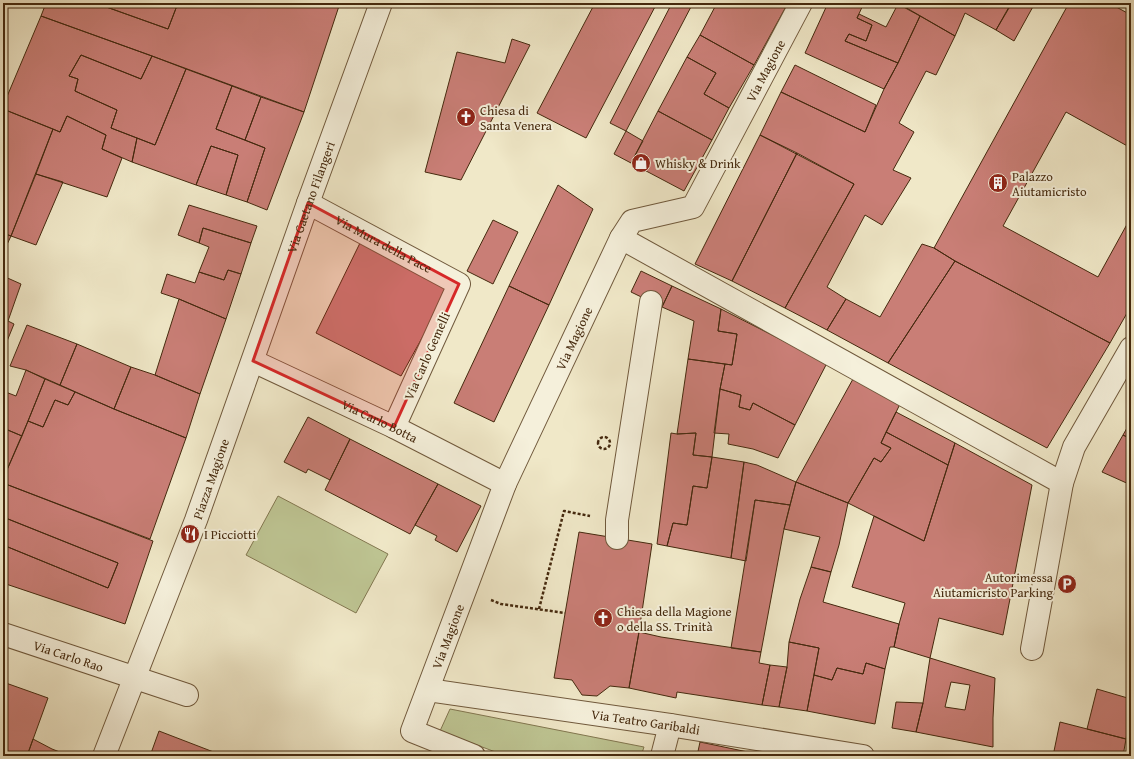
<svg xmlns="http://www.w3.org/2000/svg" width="1134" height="759" viewBox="0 0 1134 759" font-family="'Gentium Book Plus',serif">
<rect width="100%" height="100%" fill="#f0e8c8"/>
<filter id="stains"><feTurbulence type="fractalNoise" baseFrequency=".005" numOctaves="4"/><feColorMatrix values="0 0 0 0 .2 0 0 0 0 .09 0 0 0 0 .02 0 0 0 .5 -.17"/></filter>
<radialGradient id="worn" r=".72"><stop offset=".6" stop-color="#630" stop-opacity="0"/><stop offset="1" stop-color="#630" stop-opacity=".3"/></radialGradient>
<path fill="#bec593" stroke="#827750" d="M278,496l110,58 -32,59 -110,-58z
M450,709l194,38 -3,9h-135l-66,-25z"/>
<path fill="#c97e76" stroke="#45290e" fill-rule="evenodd" d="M46,3h53l-1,1 70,25 10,-26h162l-36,109 -152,-56 -111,-40z
M99,3h79l-10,26 -70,-25z
M595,3h62l-71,135 -49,-25z
M672,3h21l-67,128 -16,-8z
M717,3h71l-34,62 -54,-30z
M828,3h36l-7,15 15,7 -6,16 -17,-7 -4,7 53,22 -14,26 -79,-36z
M898,3h108l4,2 -14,25 -31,-17 -10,23z
M1012,3h23l-21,38 -18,-11z
M1069,3h40l22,12v133l-65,-36 -63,114 95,51 33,-60v89l-21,37 -155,-82 -21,-13z
M898,4l22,12 -22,47 -53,-22 4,-7 17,7 6,-16 -15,-7 2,-4 27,13z
M41,16l111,40 -11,23 -60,-24 -12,21 9,3 -3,12 42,19 -6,18 26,10 -5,24 -30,-13 4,-14 -39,-19 -7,16 -57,-23v-3z
M920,16l35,20 -19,39 -10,-4 -27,52 15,9 -21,38 18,8 -29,47 -17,-10 -38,72 19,12 -19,31 -42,-22 69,-124 -94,-49 21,-43 84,40 19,-43 14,-26z
M700,35l54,30 -25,43 -25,-14 12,-21 -29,-16z
M512,39l18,6 -69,135 -36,-8 32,-120 48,11z
M81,55l60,24 11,-23 34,13 -31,76 -44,-17 6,-18 -42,-19 3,-12 -9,-3z
M687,57l29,16 -12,21 25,14 -17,32 -54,-29z
M795,65l81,40 -11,27 -84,-40z
M186,69l46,17 -16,43 49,19 -18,54 -21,-7 12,-40 -27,-9 -15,39 -64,-23 5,-24 18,7z
M232,86l29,11 -16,43 -29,-11z
M261,97l43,15 -37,98 -20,-8 18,-54 -20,-8z
M3,109l50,20 -42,107 -8,-3z
M658,111l54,29 -28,51 -53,-28z
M67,116l39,19 -4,14 20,9 -15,39 -71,-23 17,-45 7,3z
M626,131l17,10 -12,22 -17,-9z
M760,135l37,18 -65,128 -37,-17z
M211,146l27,9 -12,40 -30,-10z
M797,153l57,31 -69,124 -53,-27z
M36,174l27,8 -27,63 -25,-9z
M558,185l35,24 -44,96 -40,-19z
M189,205l68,21 -6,17 -48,-15 -4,15 -21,-8z
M493,220l25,12 -25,52 -26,-13z
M203,228l48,15 -10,31 -13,-4 -4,10 -25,-8 10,-25 -10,-4z
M3,233l8,3 -8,17z
M360,243l89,46 -48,87 -85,-43z
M922,244l12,4 21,13 -67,102 -61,-33 19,-31 34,18z
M955,261l155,82 -63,105 -159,-85z
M228,270l13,4 -15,45 -47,-20 -18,-6 6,-19 28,9 4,-11 25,8z
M641,271l31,15 -10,21 -31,-15z
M3,276l18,8 -13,37 6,3 -11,27z
M509,286l40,19 -55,117 -40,-19z
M672,286l49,23 -3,22 19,3 -5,31 -44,-6 6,-38 -32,-14z
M179,299l47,20 -26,75 -45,-19z
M721,309l106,54 -32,62 -42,-22 -3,7 -11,-3 2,-12 -21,-6 5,-25 7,1 5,-31 -19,-3z
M27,325l50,19 -17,41 -34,-15 -16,-4z
M77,344l54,23 -17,42 -54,-24z
M688,359l37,5 -5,25 -8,68 -19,-2 3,-22 -19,1z
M131,367l24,8 45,19 -14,44 -72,-29z
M26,370l19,9 -23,57 -19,-8v-37l13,5z
M45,379l30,13 -7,13 -13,-5 -12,27 -15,-6z
M853,379l48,23 -20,41 10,5 -10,14 -7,-4 -26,45 -52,-21z
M720,389l21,6 -2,12 11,3 3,-7 42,22 -17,33 -25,-9 -25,-5 1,-10 -15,-1z
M75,392l39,17 72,29 -36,101 -147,-56v-4l25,-58 15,6 12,-27 13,5z
M896,412l59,31 -7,22 -62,-33z
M308,417l42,22 -20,41 -22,-11 -2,4 -22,-11z
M1131,421v18l-8,-4z
M3,428l19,8 -19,43z
M886,432l62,33 -24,76 -76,-38 26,-45 7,4 10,-14 -10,-5z
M671,433l6,1 19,-1 -3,22 19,2 -5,31 -14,-2 -6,39 -14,-2 -6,23 -10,-2z
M1123,435l8,4v46l-29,-13z
M350,439l88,45 -28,50 -85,-44z
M955,443l77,42 -29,150 -64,-17 -9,40 -36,-11 5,-23 6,-21 -53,-16 22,-71 50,25z
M712,457l32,5 -13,96 -64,-12 6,-23 14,2 6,-39 14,2z
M744,462l13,3 39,17 -6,23 -35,-5 -9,61 -15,-3z
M796,482l52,21 -9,42 -8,27 -20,-5 9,-30 -36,-8z
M3,483l150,58 -28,83 -122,-41v-38l105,43 10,-25 -115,-46z
M438,484l43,22 -24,46 -22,-12 2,-4 -22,-11z
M755,500l35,5 -6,24 -23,123 -30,-4z
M3,517l115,46 -10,25 -105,-43z
M579,532l73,12 -13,88 -10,56 -19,-2 -13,10 -15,-1 -10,-15 -18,-2z
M811,567l20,5 -8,30 76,22 -5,23h-4l-5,22 -19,-6 -3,11 -26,-6 -5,12 -18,-5 5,-27 -30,-6 11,-43z
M639,632l22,5 100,15 -2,11 11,2 -8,40 -85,-13 -1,6 -47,-10z
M789,642l30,6 -12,63 -28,-4 8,-40z
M930,658l65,20 -2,40v29l-77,-15 7,-29zM951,682l19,3 -5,25 -20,-3z
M866,663l19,6 -10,55 -68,-13 7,-36 18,5 5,-12 26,6z
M770,665l17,2 -8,40 -17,-2z
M3,682l45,16 -21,58h-9l-15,-5z
M1097,689l34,10v7l-5,33 -39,-10z
M896,702l27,1 -7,29 -24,-4z
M1131,706v29h-4z
M1060,722l66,17 -3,17h-70z
M159,731l65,25h-74z
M33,739l19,10 18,7h-43z
M700,742l67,14h-70z"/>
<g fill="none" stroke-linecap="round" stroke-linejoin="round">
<g stroke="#70593c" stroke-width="24">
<g id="minor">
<path id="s1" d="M308,203l151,81 -65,143"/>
<path d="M621,238l441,245"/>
<path id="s2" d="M253,361l141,66 111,57"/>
<path d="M617,538v-18l34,-218"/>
<path id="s3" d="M3,634l184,61"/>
<path d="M1032,649l30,-166 12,-36 57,-99"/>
<path id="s4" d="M428,690l242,35 193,31"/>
<path id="s5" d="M104,756l92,-236 112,-317 73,-200"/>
<path id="s6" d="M474,756l-62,-25 93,-247 116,-246 11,-17 61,-14 108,-204"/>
<path d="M662,756l8,-31"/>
</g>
</g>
<path stroke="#45290e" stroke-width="2.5" stroke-dasharray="3 2" stroke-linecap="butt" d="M598 443a6 6 0 1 1 12 0a6 6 0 1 1-12 0Z
M491,600l10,4 64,9
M539,609l25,-98 26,5"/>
<use href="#minor" stroke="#f5f0db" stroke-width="22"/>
</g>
<path fill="#d62828" fill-opacity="0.2" stroke="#d62828" stroke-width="3" stroke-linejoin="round" d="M308,203l151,81 -65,143 -141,-66z"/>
<defs>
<g id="church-disc" transform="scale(1)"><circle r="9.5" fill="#8f2418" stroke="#f5f0db"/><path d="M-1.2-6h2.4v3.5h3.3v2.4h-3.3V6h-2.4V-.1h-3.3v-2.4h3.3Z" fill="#fff"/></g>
<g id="shop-disc" transform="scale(1)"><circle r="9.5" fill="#8f2418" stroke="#f5f0db"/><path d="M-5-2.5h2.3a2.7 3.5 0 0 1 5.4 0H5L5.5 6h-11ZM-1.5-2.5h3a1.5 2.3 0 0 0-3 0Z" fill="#fff"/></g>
<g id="building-disc" transform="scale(1)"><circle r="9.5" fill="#8f2418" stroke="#f5f0db"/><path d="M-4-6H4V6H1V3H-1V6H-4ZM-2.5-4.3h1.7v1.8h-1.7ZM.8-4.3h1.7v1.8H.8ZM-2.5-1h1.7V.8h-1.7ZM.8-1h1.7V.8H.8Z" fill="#fff"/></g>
<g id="restaurant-disc" transform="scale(1)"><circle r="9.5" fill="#8f2418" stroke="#f5f0db"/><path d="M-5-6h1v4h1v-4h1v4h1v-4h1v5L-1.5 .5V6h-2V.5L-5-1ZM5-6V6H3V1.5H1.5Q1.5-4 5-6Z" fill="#fff"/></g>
<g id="parking-disc" transform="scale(1)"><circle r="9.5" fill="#8f2418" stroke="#f5f0db"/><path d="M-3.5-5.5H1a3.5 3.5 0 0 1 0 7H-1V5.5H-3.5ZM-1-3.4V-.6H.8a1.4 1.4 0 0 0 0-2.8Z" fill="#fff"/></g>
</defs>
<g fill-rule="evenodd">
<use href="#church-disc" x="466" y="117"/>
<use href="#shop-disc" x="641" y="163"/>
<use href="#building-disc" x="998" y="183"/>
<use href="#restaurant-disc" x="190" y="534"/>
<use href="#parking-disc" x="1067" y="584"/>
<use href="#church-disc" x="603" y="618"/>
</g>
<g text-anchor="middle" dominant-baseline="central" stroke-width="4" stroke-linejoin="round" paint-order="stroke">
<g font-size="13" fill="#45290e" stroke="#f5f0db">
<text stroke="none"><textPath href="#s6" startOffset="840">Via Magione</textPath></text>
<text stroke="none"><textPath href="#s5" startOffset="596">Via Gaetano Filangeri</textPath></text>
<text stroke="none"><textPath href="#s1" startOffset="86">Via Mura della Pace</textPath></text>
<text stroke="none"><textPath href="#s6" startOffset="492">Via Magione</textPath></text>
<text transform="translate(427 356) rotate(-66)">Via Carlo Gemelli</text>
<text stroke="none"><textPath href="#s2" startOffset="140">Via Carlo Botta</textPath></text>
<text stroke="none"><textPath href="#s5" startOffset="297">Piazza Magione</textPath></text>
<text stroke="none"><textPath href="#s6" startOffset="168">Via Magione</textPath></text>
<text stroke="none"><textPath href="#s3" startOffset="69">Via Carlo Rao</textPath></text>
<text stroke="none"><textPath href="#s4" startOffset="220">Via Teatro Garibaldi</textPath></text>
</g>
<g font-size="13" fill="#45290e" stroke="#f5f0db" text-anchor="start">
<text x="480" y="110">Chiesa di<tspan x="480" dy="15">Santa Venera</tspan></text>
<text x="655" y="163">Whisky &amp; Drink</text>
<text x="1012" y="176">Palazzo<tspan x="1012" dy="15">Aiutamicristo</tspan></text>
<text x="204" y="534">I Picciotti</text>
<text x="1053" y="577" text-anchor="end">Autorimessa<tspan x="1053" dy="15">Aiutamicristo Parking</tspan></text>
<text x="617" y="611">Chiesa della Magione<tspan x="617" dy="15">o della SS. Trinità</tspan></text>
</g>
</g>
<rect width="1134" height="759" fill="none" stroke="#f0e8c8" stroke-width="16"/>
<rect x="4" y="4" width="1126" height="751" fill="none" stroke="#45290e" stroke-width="2"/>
<rect x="8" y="8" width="1118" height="743" fill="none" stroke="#45290e"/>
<rect width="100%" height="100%" filter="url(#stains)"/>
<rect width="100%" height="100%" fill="url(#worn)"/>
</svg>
